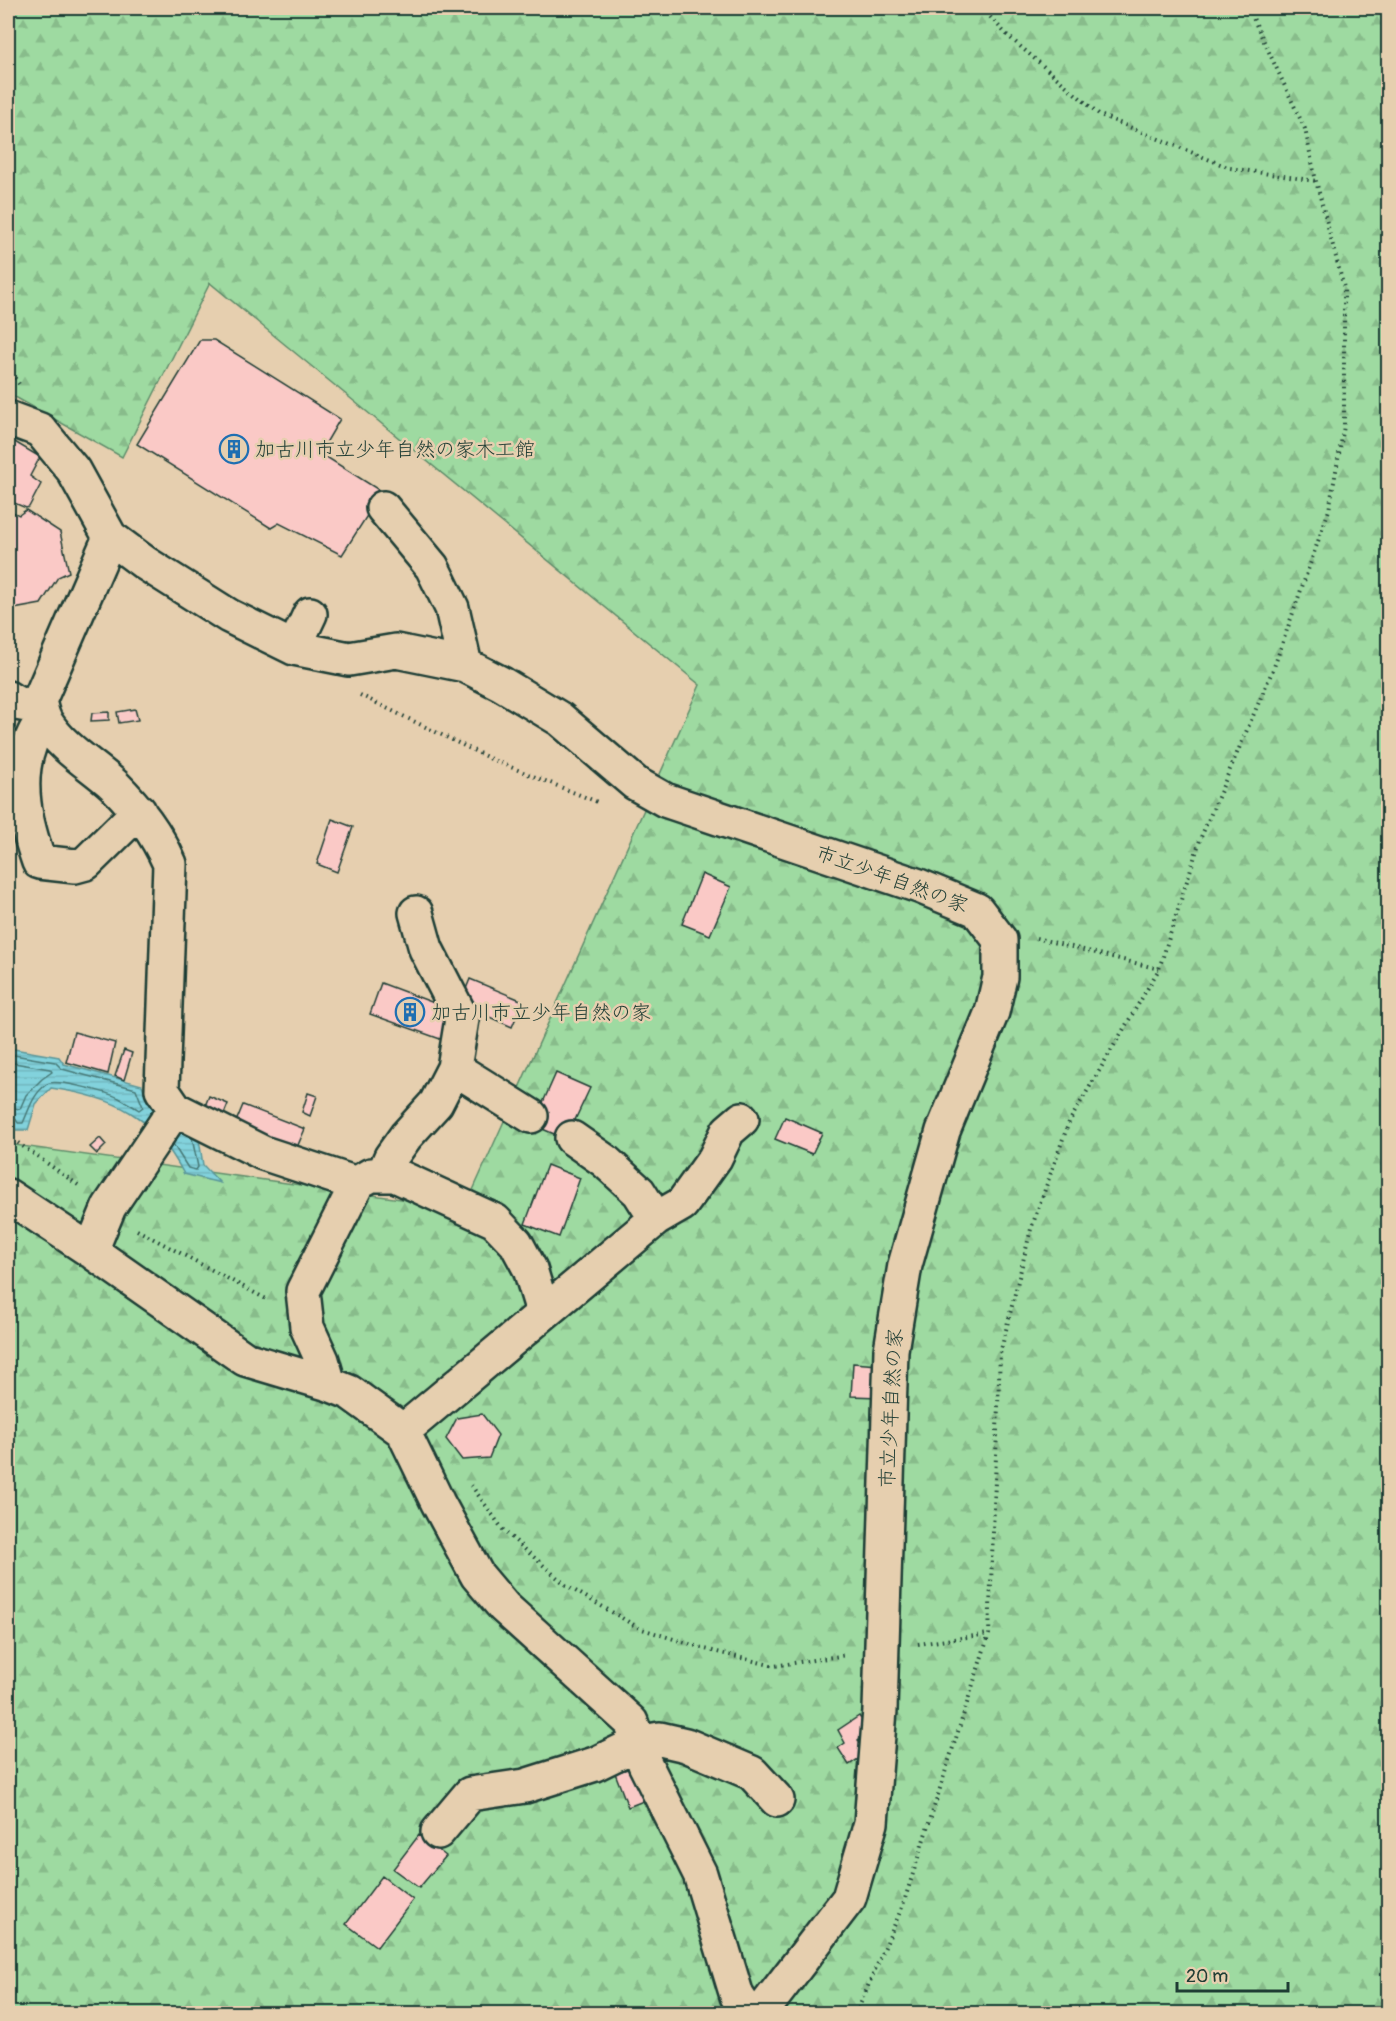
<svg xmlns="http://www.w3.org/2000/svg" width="1396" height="2021" viewBox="0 0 1396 2021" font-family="Pangolin,'Klee One',sans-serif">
<defs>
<pattern id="forest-firs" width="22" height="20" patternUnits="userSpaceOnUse" patternTransform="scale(1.5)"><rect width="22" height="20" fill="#9edaa1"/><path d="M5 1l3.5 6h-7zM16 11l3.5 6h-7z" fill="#88bc8b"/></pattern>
<pattern id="water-rules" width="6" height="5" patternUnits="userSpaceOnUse" patternTransform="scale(1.5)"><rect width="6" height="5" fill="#82d2dc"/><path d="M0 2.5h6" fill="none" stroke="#70b5bd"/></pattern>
</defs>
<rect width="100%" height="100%" fill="#e6cfaf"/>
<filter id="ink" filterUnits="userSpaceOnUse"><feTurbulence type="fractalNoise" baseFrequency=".0167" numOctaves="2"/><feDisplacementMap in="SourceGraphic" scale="12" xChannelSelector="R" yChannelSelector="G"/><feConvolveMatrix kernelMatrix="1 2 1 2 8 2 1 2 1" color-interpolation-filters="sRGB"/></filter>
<g filter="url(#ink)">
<path fill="url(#forest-firs)" stroke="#5e8c6a" stroke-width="1.5" d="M8,8h1380v2005h-1380v-869l457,64 235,-523 -490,-402 -88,174 -114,-64z"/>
<path fill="url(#water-rules)" stroke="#5a9699" stroke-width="1.5" d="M8,1048l51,9 5,7 78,21 6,18 50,30 5,32 17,18 -36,-9c-31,-59 -69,-77 -133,-86l-15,16 -8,26h-15l-5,-17z"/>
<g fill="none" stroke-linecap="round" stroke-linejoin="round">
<path stroke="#477977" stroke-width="1.5" d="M8,1054l47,8 7,7 74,20 7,18 -4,3c-6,-4 -13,-8 -20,-12 -10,-5 -63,-20 -72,-14 -15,11 -17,24 -24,39h-5l-4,-7 -6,-2
M8,1062l42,7 2,3 -10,7 -16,16 -6,14 -12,-2
M173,1144l15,24 8,2 2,-3 -6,-29"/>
</g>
<path fill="#fac9c6" stroke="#1f3d34" stroke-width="1.5" d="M200,340h14l126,79 -20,34 62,39 -40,63 -63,-32 -8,5 -134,-84z
M8,438l32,19 -10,19 11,8 -12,23 -3,1 -14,-6 -4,8 11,5 7,-5 34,22 9,40 -11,5 -17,27 -33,6z
M135,709l3,11 -19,3 -2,-11z
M109,712v8l-18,1 1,-8z
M332,819l21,8 -16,45 -20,-8z
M702,874l29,13 -21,48 -28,-11z
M470,979l53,22 -11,26 -52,-23z
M381,983l69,26 -7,31 -73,-26z
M12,987l2,50h-6v-49z
M74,1032l41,11 -7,31 -42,-12z
M124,1050l8,3 -8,27 -9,-4z
M556,1073l34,15 -24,51 -33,-14z
M308,1093l9,3 -7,20 -8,-4z
M209,1096l19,8 -4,10 -19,-8z
M243,1105l62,24 -11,25 -61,-25z
M785,1117l37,16 -10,21 -37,-15z
M100,1138l6,7 -9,9 -7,-7z
M547,1165l33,13 -21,59 -34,-13z
M853,1363l25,2v32l-27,-1z
M482,1414l16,21 -9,23 -27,2 -16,-21 11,-21z
M859,1716l10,15 -11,9 8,14 -17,11 -11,-17 7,-5 -7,-13z
M634,1767l12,33 -18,7 -13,-34z
M419,1835l27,21 -27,32 -26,-19z
M382,1876l31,24 -36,47 -31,-23z"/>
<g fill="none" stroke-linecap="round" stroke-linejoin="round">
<g stroke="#1f3d34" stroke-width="38">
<path id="minor" d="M8,418l32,12 33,40 37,67 35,26 84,53 65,32 55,11 47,-8 69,14 37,19 58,35 75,64 30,17 254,86 58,24 23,30v37l-8,35 -49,119 -38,134 -14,85 -11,360 -9,113 -22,75 -89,116
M383,508l49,59 20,41 13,57
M110,537l-71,164c2,7 3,15 7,21 17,27 45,42 68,63 24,24 42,47 56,79l-8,226 13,19 88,44 94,31 -54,107 4,36 15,33 7,24
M294,648l16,-34
M8,698c11,8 18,8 31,3
M45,721c-9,6 -11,13 -15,23 -15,39 -4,80 9,118l36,4 11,-3 53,-52
M454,1068l77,48
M572,1138l33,23 34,31 17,27
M383,1175l8,-18 15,-21 30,-33 18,-35 8,-49 -36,-70 -10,-36
M364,1179l7,-4h24l100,46 21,22 14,26 13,43
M8,1196l83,55 154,108 84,25 20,8 54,39 35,72 39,72 27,32 127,115 14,42 55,110 37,122 12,18
M91,1251l18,-44 66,-98
M403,1431l253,-212 26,-15 33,-46 13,-27 14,-12
M438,1832l32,-38 55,-8 70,-22 43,-21 22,-4 26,6 66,28 25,27"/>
</g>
<path stroke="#1f3d34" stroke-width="4" stroke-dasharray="1.5 4.5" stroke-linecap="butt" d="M982,8l25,27 93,80 130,53 86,13
M8,368l11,16
M360,695l133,65 107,43
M1036,938l123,31
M8,1136l73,51
M137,1230l131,70
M471,1485l33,46 63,55 72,42 66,21 69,17 72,-11
M918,1644l71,-10
M856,2014l47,-109 86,-271 11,-280 31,-125 38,-107 90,-153 42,-132 73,-170 55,-157 15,-84v-138l-28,-107 -11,-52 -52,-111 -2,-10"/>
<use href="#minor" stroke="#e6cfaf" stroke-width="33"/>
</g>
</g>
<defs>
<g id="building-ring" transform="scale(1.5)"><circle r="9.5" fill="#e6cfaf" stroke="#1f6fb2" stroke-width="1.5"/><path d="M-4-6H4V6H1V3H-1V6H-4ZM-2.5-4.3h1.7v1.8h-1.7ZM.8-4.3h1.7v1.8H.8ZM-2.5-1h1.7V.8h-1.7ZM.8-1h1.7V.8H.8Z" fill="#1f6fb2"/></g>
</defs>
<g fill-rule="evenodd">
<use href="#building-ring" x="234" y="449"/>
<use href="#building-ring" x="410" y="1012"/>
</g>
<g text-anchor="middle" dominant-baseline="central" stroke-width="5" stroke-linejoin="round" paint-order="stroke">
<g font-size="20" fill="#1f3d34" stroke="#e6cfaf" text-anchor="start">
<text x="255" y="449">加古川市立少年自然の家木工館</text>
<text x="431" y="1012">加古川市立少年自然の家</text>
</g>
<g font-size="20" fill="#1f3d34" stroke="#e6cfaf">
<text transform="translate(892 879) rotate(20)">市立少年自然の家</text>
<text transform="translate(891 1408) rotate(-87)">市立少年自然の家</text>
</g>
</g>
<rect width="1396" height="2021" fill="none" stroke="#e6cfaf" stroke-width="30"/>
<rect x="15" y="15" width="1366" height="1991" fill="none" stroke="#1f3d34" stroke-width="2" filter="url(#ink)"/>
<path d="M1177 1982v9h111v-9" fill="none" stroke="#1f3d34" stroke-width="3"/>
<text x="1186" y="1982" font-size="18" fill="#1f3d34" stroke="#e6cfaf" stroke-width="4.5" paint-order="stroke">20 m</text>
</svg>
